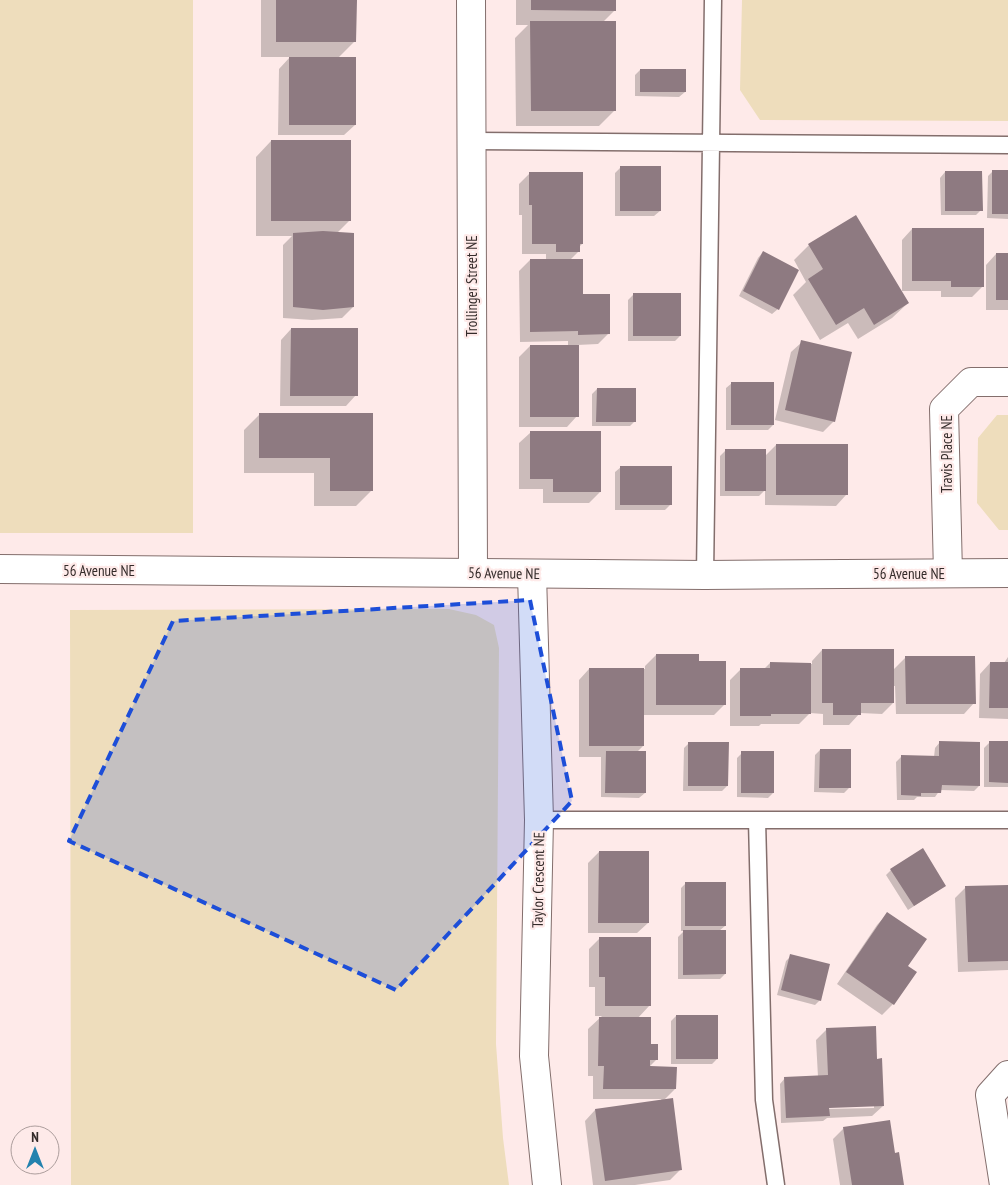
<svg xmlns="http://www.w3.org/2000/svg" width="1008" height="1185" viewBox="0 0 1008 1185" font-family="'PT Sans Narrow',sans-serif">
<rect width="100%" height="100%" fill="#feeae9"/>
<path fill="#eeddbc" d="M0,0h193v533h-193z
M742,0h266v121l-248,-1 -20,-30z
M997,415h11v115h-9l-22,-27 1,-65z
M449,609l27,6 18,10 5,23 -3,396 7,94 6,47h-438l-1,-575z"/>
<path fill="#0003" fill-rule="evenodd" d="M261,0h94v41l-17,17 17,67 -11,10h-66l1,-66 11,-12h-29z
M516,0h99v10l-12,12 12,88 -16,16h-83l-1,-88 13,-13h-12z
M640,70l45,22 -6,5 -44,-1v-21z
M271,141l79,79 -13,13 16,74 -11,11 -30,2 -29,-2v-73l9,-9h-36v-79z
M620,168l40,43 -6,5h-39v-43z
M993,171l15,1v47l-21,-1 1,-42z
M945,172l36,38 -5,5h-35l-1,-37z
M530,173l52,71 -3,3v4l-9,9 12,35 26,39 -10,10 -21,1v71l-10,11h-48v-70l11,-11h38v-5l-48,1 -1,-71 11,-11h16v-6h-24v-39h-3v-31z
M912,229l71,57 -11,11h-31v-6h-39v-51z
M809,245l99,58 -16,15 -34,21 -10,-16 -28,17 -27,-45 13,-13 -12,-22z
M763,252l15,57 -6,5 -33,-18 19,-38z
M996,254h12v56h-22v-45z
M633,295l47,41 -5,5h-47v-41z
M291,329l65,66 -10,11h-66l1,-66z
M802,342l32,79 -11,11 -48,-12 16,-68z
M732,383l41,42 -5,5h-42v-42z
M597,389l38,32 -5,5h-38v-32z
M259,415h112v76l-15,15h-42v-33h-70v-43z
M530,433l70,59 -11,11h-46v-14h-24v-46z
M776,445l70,50 -10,11 -71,-1v-15l-6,6h-39v-40l5,-5 39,6z
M621,467l50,37 -6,6h-50v-38z
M822,650l71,20 13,-13 68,46 -10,11h-68l-1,-28h-2v17l-11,11 -22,-1 -11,12h-26v-11l-13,-1 -11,11h-38l-2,2h-29v-46l11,-11h23l6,-6 42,1v-3z
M656,655l41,8 28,41 -11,11h-71v31l-6,6 8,41 -6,5 -38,-1v-40h-22v-77l10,-11h56v-3z
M1008,657v62l-29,-1 1,-44 10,-11h14z
M940,742l39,44 -5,5 -34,-1 -5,7h-18l-3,3h-17l-1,-38 5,-5h33l1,-9z
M990,742l18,1v44h-24v-39z
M689,743l38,43 -5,5h-39l1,-43z
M820,750l29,38 -5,5 -30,-1 1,-37z
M742,753l31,40 -5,5 -31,-1v-39z
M599,852l49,71 -11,10h-49v-70z
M891,870l53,15 -5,5 -31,20 -22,-35z
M686,883l39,43 -6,5 6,43 -5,5h-42v-42l6,-6h-3v-43z
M1008,886v84l-50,2 -3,-74 11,-11z
M887,914l6,90 -11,11 -45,-31 40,-59z
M600,938l50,67 -13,14 20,40 -9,9 27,21 -12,12 18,68 -11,11 -35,5h-42l-8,-64 10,-11 67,-9 -1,-2h-68v-23h-5v-47l14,-13h-7v-29h-6v-38z
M791,956l29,44 -5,5 -38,-10 9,-34z
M676,1016l41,43 -5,5h-41v-43z
M827,1029l48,31 8,46 -11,10 -45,2 -4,3 -42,2 -1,-39 5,-6 33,-1 -2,-37zM874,1105v3l-51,1v-2z
M844,1128l50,26 8,31h-62l-7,-46z"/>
<path fill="#8e7a81" d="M276,0h81l-1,42h-80z
M531,0h85v11l-85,-1z
M530,21h86v90h-85z
M289,57h67v68h-67z
M640,69h46v23h-46z
M271,140h80v81h-80z
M620,166h41v45h-41z
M992,170h16v44h-16z
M945,171h37l1,40h-38z
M529,172h54v72h-3v8h-24v-8h-24v-39h-3z
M856,215l53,88 -35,22 -10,-17 -28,17 -28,-46 15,-10 -15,-25z
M912,228h72v59h-33v-6h-39z
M323,231l31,2v74l-31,3 -30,-3v-74z
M763,251l36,19 -20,40 -36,-19z
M996,253h12v47h-12z
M530,259h53v35h27v40l-32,1v-4l-48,1z
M633,293h48v43h-48z
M291,328h67v68h-68z
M801,340l51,12 -17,70 -50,-12z
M530,345h49v72h-49z
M731,382h43v43h-43z
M597,388h39v34h-40z
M259,413h114v78h-43v-33h-71z
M530,431h71v61h-48v-13h-23z
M776,444h72v51h-72z
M725,449h41v42h-41z
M620,466h52v39h-52z
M822,649h72v54h-33v12h-28v-12h-11z
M656,654h43v7h27v44h-70z
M905,656h70l1,48h-70z
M770,662l41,1v51h-40v2h-31v-48h30z
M990,662h18v46h-19z
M589,668h55v78h-55z
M939,741l41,1v44l-38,-1 -1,8h-20v3l-20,-1v-40l38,1z
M989,741h19v42l-19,-1z
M688,742h41l-1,44h-40z
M820,749h31v39h-32z
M606,751h40v42h-41z
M741,751h33v42h-33z
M923,848l23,38 -32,20 -24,-37z
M599,851h50v72h-51z
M685,882h41v44h-41z
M1008,885v76l-40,1 -3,-76z
M887,912l40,27 -19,27 9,6 -23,33 -48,-33z
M683,930h43v44l-43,1z
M599,937h52v69h-46v-29h-6z
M790,954l40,10 -9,37 -40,-11z
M676,1015h42v44h-42z
M599,1017h52v27h7v16h-8v6l27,1 -1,22h-73l1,-23h-6z
M876,1026l1,33 5,-1 2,48 -55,2 1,8 -44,2 -2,-41 44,-2 -2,-47z
M673,1098l9,72 -77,11 -10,-72z
M890,1120l5,33 4,-1 5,33h-52l-9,-58z"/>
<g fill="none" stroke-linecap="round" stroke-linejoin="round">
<g stroke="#836e6c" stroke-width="19">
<path id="lane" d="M470,141l538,4
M705,575l8,-575
M539,820h469
M757,820l7,280 12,85"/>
</g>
<g stroke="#836e6c" stroke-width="30">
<path id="street" d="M471,0l2,572
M948,573l-4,-164 27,-27h37
M532,574l7,246 -5,236 13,129
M1004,1185l-14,-90 18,-20"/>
</g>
<g stroke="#836e6c" stroke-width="30">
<path id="secondary" d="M0,569l705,6 303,-2"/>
</g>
<use href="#lane" stroke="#fff" stroke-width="16"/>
<use href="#street" stroke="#fff" stroke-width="28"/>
<use href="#secondary" stroke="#fff" stroke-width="28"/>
</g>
<path fill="#1d4ed8" fill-opacity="0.2" stroke="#1d4ed8" stroke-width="4" stroke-dasharray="10 6" stroke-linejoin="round" d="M530,600l42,201 -176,189 -327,-149 104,-220z"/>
<g text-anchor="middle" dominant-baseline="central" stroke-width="4.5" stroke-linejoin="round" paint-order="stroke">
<g font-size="15" fill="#342b2a" stroke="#feeae9">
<text transform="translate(471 286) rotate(-90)">Trollinger Street NE</text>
<text transform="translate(946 454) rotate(-90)">Travis Place NE</text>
<text x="99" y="570">56 Avenue NE</text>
<text transform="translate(504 573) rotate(1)">56 Avenue NE</text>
<text x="909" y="573">56 Avenue NE</text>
<text transform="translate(538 880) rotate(-89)">Taylor Crescent NE</text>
</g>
</g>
<g transform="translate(35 1150)"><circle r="24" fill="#feeae9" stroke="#ad9e9d"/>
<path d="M0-4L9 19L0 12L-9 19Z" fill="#2382ae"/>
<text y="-8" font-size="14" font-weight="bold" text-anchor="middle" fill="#342b2a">N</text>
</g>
</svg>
